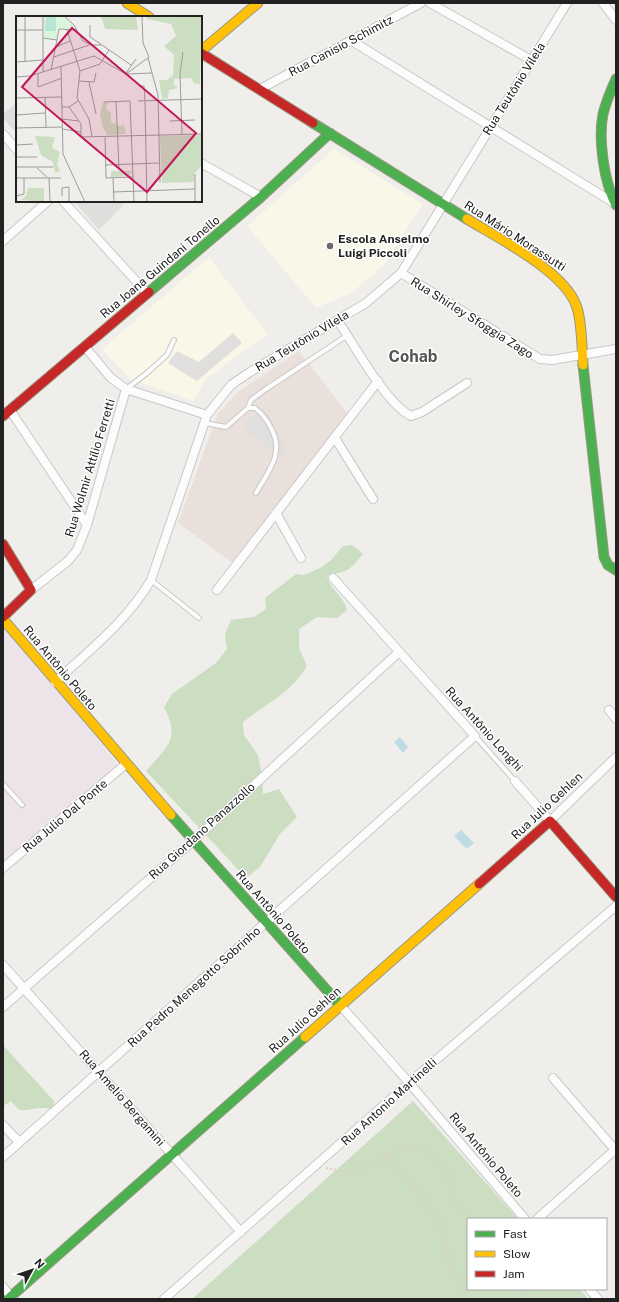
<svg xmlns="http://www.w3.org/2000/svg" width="619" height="1302" viewBox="0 0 619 1302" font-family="'Public Sans',sans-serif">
<rect width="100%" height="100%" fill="#f0eeeb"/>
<path fill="#dfdedc" d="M17,102v32l-14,-16v-4z
M74,201h53l-28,29z"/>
<path fill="#ede4e9" d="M3,620l115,145 -115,96z"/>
<path fill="#f8f7e8" d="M334,149l89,55 -40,62 -32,27 -35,15 -69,-82z
M209,257l58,77 -61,45 -13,22 -63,-22 -28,-30z"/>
<path fill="#eae0db" d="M299,351l49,63 -115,149 -55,-40 40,-110 21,-22z"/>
<path fill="#cbdec1" d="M352,545l11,9c-13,16 -15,18 -36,21 3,16 15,18 20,35l-10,8 -20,-1 -18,12v19l8,18c-15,26 -41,38 -64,56l1,13 14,20 4,22 1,17 16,-5 18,28 -17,17 -20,33 -14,11 -100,-107c21,-25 35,-31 18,-64l8,-13 44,-31 11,-14 -2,-15 6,-14 23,-3 12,-8 -1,-11 31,-24 8,1 16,-7 10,-7 13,-15z
M3,1045l51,56v5l-3,3c-14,-3 -19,2 -32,1l-8,-9 -8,5z
M413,1101l105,118h-50v70h112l8,10h-396z"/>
<path fill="#e0dfde" d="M233,333l9,10 -45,38 -29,-18 9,-12 22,11z
M264,409l24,43 -7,6 -32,-25 -4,-5 3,-8z"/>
<path fill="#bfdbe3" d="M400,737l8,10 -5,6 -9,-11z
M461,830l13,13 -7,6 -13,-13z"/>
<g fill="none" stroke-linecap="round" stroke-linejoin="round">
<g stroke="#c9c8c7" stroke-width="6">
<path id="lane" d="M126,389l21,-16 20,-18 7,-15
M248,408l3,-8 15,-11 82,-54
M205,423l21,4 22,-19h7c8,6 13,13 17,22 12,24 -4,42 -16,63
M151,580l48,38
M475,736l40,45
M3,784l19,21"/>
</g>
<g stroke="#c9c8c7" stroke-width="10">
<path id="street" d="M430,3l101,57
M603,3l13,17
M352,41l262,162
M260,89l161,-86
M3,134l14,16
M201,163l60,34
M63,201l84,92
M3,241l45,-40
M401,273l139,86 12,1 64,-11
M337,320c18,25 48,83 74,96l11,-4 45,-29
M85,347l26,31 15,11 81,26
M10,410l77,115
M335,438l38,61
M276,513l25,45
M31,590l37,-29 9,-11 10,-25 39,-136
M217,590l161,-209
M55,682c35,-32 72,-61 96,-102l56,-165 24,-30 19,-13 116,-69 35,-30 166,-270
M609,710l7,9
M515,781l35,40 66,-64
M3,868l123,-104
M3,965l238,267
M340,1005l66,74 119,140
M3,1007l191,-167 205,-188
M553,1078l63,73
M3,1125l16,17
M3,1157l472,-421 -142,-158
M537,1219l79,-70
M3,1287l10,12
M589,1289l9,10
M164,1299l245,-216 207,-177"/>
</g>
<g stroke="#999a82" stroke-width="11">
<path id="fast" d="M616,79c-5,11 -10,23 -13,35 -5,25 1,68 13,91
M313,123l154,96
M149,292l112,-95 69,-64
M583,365l21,192 4,8 8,5
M171,815l169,190
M8,1299l297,-262"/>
</g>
<g stroke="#999a82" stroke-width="11">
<path id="slow" d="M127,3l22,14
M201,51l57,-48
M467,219c31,19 97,52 109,86 6,14 6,44 7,60
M3,619l168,196
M305,1037l174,-153"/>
</g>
<g stroke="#999a82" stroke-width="11">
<path id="jam" d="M201,53l112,70
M3,416l146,-124
M3,544l28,46 -28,27
M479,884l71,-63 66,76"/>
</g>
<path stroke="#dccecd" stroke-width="2" stroke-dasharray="2 2" stroke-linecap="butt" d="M385,1157c19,20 43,44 56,69 6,10 5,21 7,32 4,16 13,28 21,41
M326,1168l25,4 59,-27 16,6 21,23 8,26 15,19
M524,1289l7,10"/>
<use href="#lane" stroke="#fdfcfc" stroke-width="4"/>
<use href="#street" stroke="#fdfcfc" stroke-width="8"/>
<use href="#fast" stroke="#4caf50" stroke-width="9"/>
<use href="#slow" stroke="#ffc107" stroke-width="9"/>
<use href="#jam" stroke="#c62828" stroke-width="9"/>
</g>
<circle fill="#6a6968" stroke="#fff" stroke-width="1.5" cx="330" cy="246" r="4"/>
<g text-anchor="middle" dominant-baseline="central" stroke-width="3" stroke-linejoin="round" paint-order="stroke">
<g font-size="12" fill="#222" stroke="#fff">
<text transform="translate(341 46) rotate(-28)">Rua Canisio Schimitz</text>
<text transform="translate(514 89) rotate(-58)">Rua Teutônio Vilela</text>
<text transform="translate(515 236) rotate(33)">Rua Mário Morassutti</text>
<text transform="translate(160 267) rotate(-40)">Rua Joana Guindani Tonello</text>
<text transform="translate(472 318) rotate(32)">Rua Shirley Sfoggia Zago</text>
<text transform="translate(302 341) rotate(-31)">Rua Teutônio Vilela</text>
<text transform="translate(90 468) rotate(-73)">Rua Wolmir Attílio Ferretti</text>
<text transform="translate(60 668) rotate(50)">Rua Antônio Poleto</text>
<text transform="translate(484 729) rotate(48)">Rua Antônio Longhi</text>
<text transform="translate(547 806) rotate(-43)">Rua Julio Gehlen</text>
<text transform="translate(65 816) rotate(-40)">Rua Julio Dal Ponte</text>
<text transform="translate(202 831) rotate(-42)">Rua Giordano Panazzollo</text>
<text transform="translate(273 912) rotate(49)">Rua Antônio Poleto</text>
<text transform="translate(194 987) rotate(-42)">Rua Pedro Menegotto Sobrinho</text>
<text transform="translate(305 1020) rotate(-42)">Rua Julio Gehlen</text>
<text transform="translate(122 1098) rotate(49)">Rua Amelio Bergamini</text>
<text transform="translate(389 1102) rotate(-42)">Rua Antonio Martinelli</text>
<text transform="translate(486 1155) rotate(50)">Rua Antônio Poleto</text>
</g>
<g font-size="12" font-weight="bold" fill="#222" stroke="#fff" text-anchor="start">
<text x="338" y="239">Escola Anselmo<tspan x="338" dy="14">Luigi Piccoli</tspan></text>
</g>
<g font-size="16" font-weight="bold" fill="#555" stroke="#fff">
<text x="413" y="356">Cohab</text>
</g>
</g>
<g transform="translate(16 16)">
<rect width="186" height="186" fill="#f0eeeb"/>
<path d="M83,0h37l2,14 -33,-1 -3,-10zM131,0h55l-2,68 -6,-1 -3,-5 -16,1 -2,5 5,4 -9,2 -1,8 -6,1 -3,-19h8l6,-5 1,-20 -10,-9 12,-10 -5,-12 -24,-5zM88,81l-1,5 5,1 -2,6 5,4v9l8,4 5,-1 2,9 -19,1 -4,-7 -3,-13zM186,119v30l-8,9v8l-32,1 -2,-47zM19,120l20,1 -3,11 8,4 -3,12 3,7 -5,2 -2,-11 -12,-7zM95,155h21v1l-4,4 -17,1zM12,172h16v14l-23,-2 5,-4z" fill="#cbdec1"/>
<path d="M28,0h19l12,13h-17l-2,10 -12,-1z" fill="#daf5da"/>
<path d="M30,0h10v15h-11z" fill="#b7e6d2"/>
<path fill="none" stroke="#9e9c9b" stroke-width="1" d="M9,0v46M48,0l10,9 9,16 8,4h11l29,20M74,9v12l11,7M0,14h27M51,14l13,41 -3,27 12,21 3,17M27,22l14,2M40,31l14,-6M38,41l35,-12M132,42l10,37 2,87M0,46l27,-2M45,50l2,88 22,48M35,54l8,-41 18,1M64,55l20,-7 9,-14M27,56v-56M110,57l10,-14M22,58v13l24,-9M111,58l25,-1M0,61l14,-1 64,-20 32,18 23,-17 -6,-14 -1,-27M63,65l15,1 2,-9M73,66l7,32M123,70h5l1,15 2,101M29,81l1,30M0,82l46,-1M100,85l3,67M122,85l64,-2M88,86l26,-1 4,101M46,91h7l9,-6M53,91l12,17v13l121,-3M0,99l29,-2M46,103l17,2M154,105l25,-1M0,112l46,-1M46,113l19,3M166,119l-2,-61 3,-22M89,121l1,41 27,-1M0,129l17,-1M0,141h21M89,149l54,-2M0,151h37M21,152l10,9M179,158v28M0,162h45M33,162l1,24M97,162l1,24M97,176l82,-3M0,180l8,-2v-16M46,180v-8l7,-1v15"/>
<path fill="#c2185b" fill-opacity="0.15" stroke="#c2185b" stroke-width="2" d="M56,12l124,105 -49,59 -125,-105z"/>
<rect width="186" height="186" fill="none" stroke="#222" stroke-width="2"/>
</g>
<rect width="619" height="1302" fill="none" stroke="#222222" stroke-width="8"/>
<rect x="467" y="1218" width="140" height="72" fill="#ffffff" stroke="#a7a7a7"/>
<rect x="475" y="1231" width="20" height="6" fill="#4caf50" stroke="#a7a7a7"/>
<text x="503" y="1238" font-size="12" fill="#222222">Fast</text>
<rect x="475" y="1251" width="20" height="6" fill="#ffc107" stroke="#a7a7a7"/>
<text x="503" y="1258" font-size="12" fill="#222222">Slow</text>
<rect x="475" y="1271" width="20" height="6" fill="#c62828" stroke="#a7a7a7"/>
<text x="503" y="1278" font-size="12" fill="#222222">Jam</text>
<g transform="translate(32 1270) rotate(50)" stroke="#ffffff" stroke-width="3" paint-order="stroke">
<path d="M0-3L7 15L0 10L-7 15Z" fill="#222222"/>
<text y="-6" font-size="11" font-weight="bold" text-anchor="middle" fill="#222222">N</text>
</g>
</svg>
